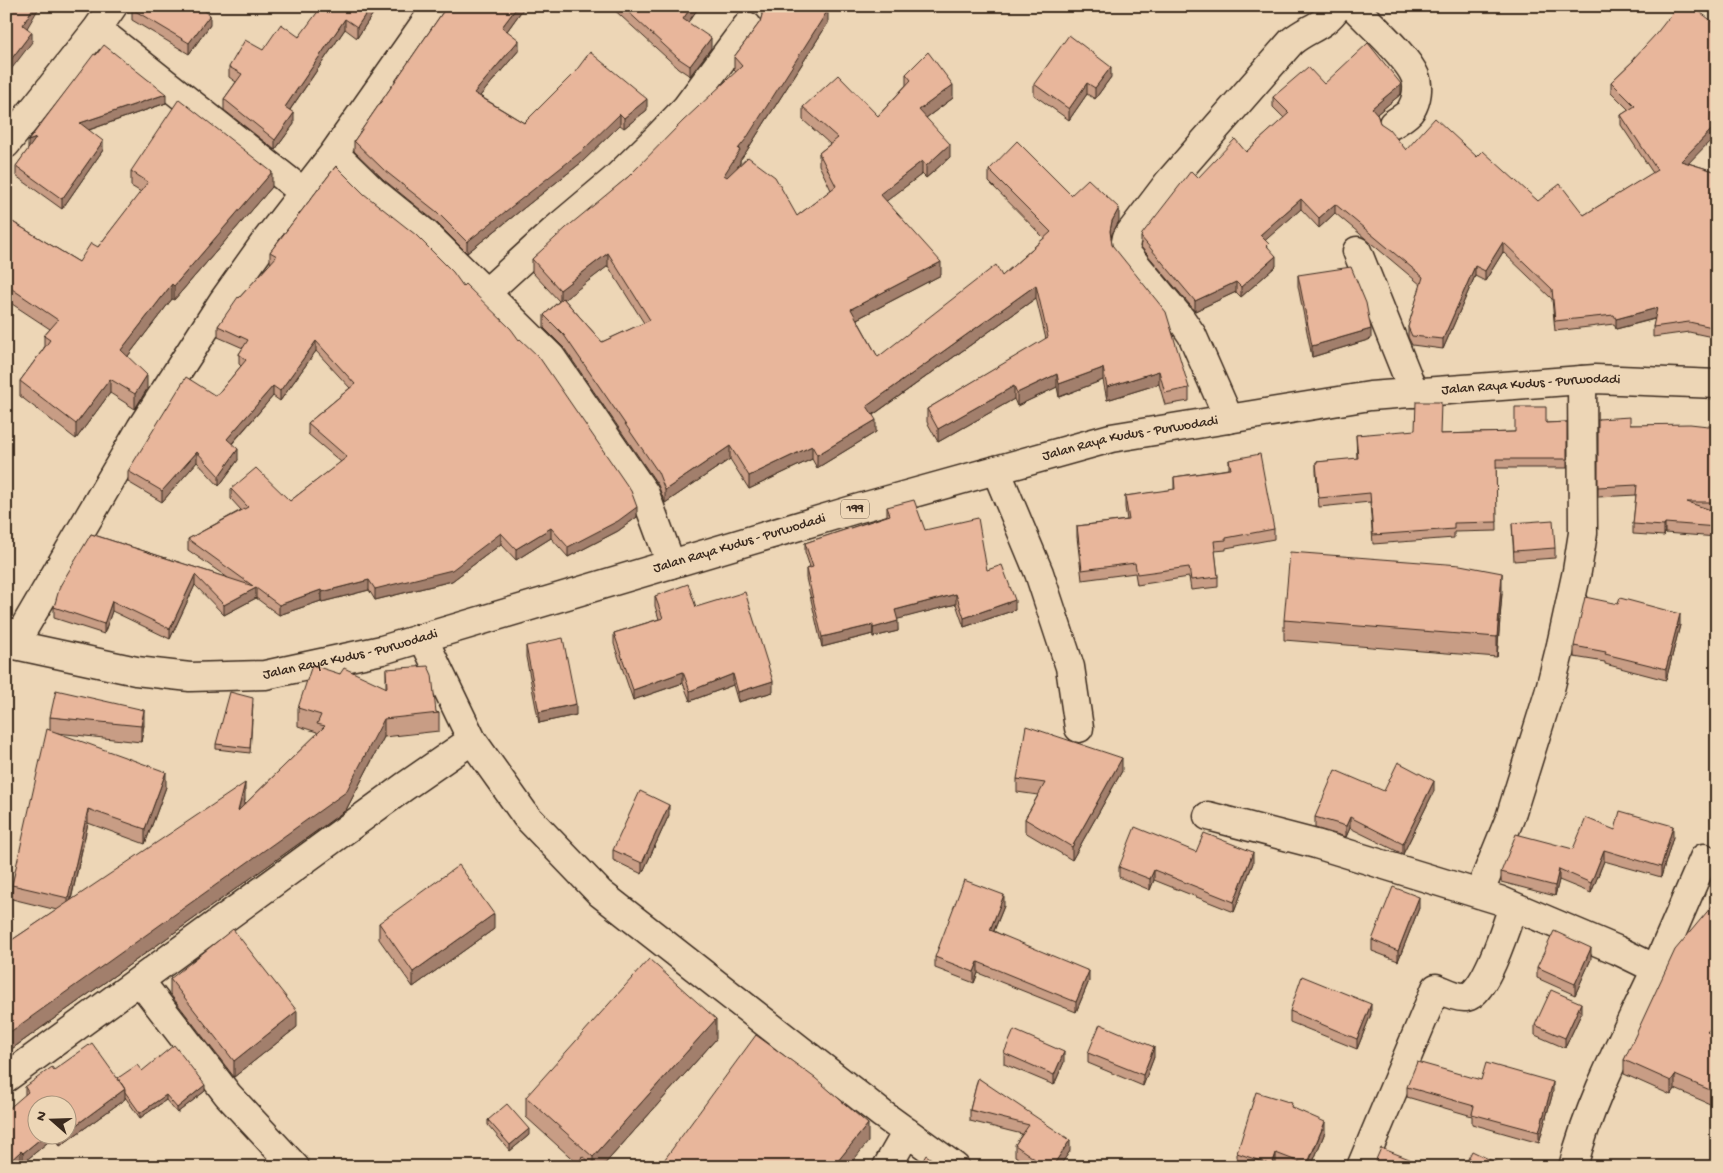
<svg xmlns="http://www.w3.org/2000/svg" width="1723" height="1173" viewBox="0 0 1723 1173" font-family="'Gochi Hand',sans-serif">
<rect width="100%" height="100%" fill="#edd6b6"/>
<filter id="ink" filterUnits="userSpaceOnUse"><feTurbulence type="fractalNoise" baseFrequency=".02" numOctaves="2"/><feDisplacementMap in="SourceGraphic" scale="10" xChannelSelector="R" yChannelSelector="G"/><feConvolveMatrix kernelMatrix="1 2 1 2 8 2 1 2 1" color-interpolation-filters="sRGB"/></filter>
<g filter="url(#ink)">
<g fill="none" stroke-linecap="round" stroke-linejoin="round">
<g stroke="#3b2a1e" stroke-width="31">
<path id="minor" d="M1353,6c16,17 54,50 62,70 4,10 2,24 -4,34 -3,5 -12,10 -18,14
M97,29l206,163
M6,144l91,-115 16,-23
M334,153l40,39 52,42 125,123 94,137 26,70
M1357,251l57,142
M486,293l70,-64 58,-49 43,-42 29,-30 61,-82
M1229,419l-37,-84 -11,-16 -54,-65 -2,-7 2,-10 41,-54 123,-141c18,-15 32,-14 47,-36
M996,470l43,103 31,94 9,61
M423,638l49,102
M14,645l127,-217 82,-127 42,-59 69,-89 103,-147
M1208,816l108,28 183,56 118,50 39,19c-30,65 -65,128 -83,198
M1479,894l31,-76 39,-125 12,-48 16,-74 6,-38 -1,-153
M1656,969l48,-111
M140,981l88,114 67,72
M6,1078l398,-291 68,-47 54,76 74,77 282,221 73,53
M887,1167l20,-35
M1361,1167l75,-179c8,3 20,10 30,9 19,-2 41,-73 47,-91"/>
</g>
<g stroke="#3b2a1e" stroke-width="31">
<g id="major">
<path id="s1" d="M6,643l130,28 54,6 75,-2 117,-25 474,-141 255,-71 259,-42 225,-17 122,5"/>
</g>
</g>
<use href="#minor" stroke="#edd6b6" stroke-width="28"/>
<use href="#major" stroke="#edd6b6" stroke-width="28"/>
</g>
<path fill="#c89d85" stroke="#3b2a1e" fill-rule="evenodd" d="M378,6l-21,32 -12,-9 -55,81 4,14 -19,26 -51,-40v-11l12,-17 -7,-5v-10l34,-17z
M447,6h78l-18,25 12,19 -39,46 44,27 123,-13 -23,18 -4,-3 -38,37 -115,91 -30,-30 -53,-43 -30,-29v-10z
M610,6h90l-12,16 23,26 -21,28 -12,-8z
M132,9l78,16 -21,29 -57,-34z
M762,9l6,4 60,10 -82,129 -6,8v3l-3,5 60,48 34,-26 -12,-25v-12l11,-9 -27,-24v-13l75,9 28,-31v-11l47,24 -27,20 24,39 -24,21 -4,-4 -36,27 55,74 -84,44 21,38 124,-81 42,-38 -55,-56v-12l82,25 48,26 -7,13 -1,4 1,7 77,143v13l-24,4 -6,-21 -52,16 -4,-20 -44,17 -2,-10 -40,19 -3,-7 -76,43 -11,-20v-13l119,-70 -10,-41 -163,117 3,17 -59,36 -5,-9 -63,30 -19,-30 -65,44 -7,-18 -94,-137 -20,-20v-13l15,-14 -27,-29v-13l96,-82 108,-105 -2,-2v-13l26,-35 2,-5zM608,266l36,57 -42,19 -38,-43z
M1717,25v109l-29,29 29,9v166l-28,-6 -36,5v-10l2,-8 -39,10 -2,-5 -59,7 -3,-32 -49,-47 -18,29 -10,-5 -32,73 -31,-4 -4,-8v-10l13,-42 -86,-72 -16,15 -18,-19 -36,31 11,26 -35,31 -5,-5 -41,19 -54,-64v-10l57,-59 48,-26 38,-34 -11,-11v-10l51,-13 77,10 -24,20 3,9 26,27 71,7 61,44 46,14 69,-42 -32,-48v-10l8,-5 -18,-18v-10l22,-21v-2z
M1111,77l-16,22 -8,-5 -18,26 -35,-25v-11z
M166,103l-77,27 14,20 -41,59 -46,-33v-10l12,-16z
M336,166l301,351 -19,14 -50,26 -17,-19 -35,22 -15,-16 -49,37 -77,19 -6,-10 -47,12 -1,-1 -42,14 -23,-17 -32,17 -29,-30 -25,54 -58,-28 -8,23 -50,-16v-11l37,-73 137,44 -40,-28v-11l53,-29 -10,-11v-10l59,12 51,-39 -33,-28v-11l42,-35 -34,-37 -36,50 -7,-5 -41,48 6,16 -19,26 -22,-24 -35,40 -34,-20v-11l88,-75 25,-30 -2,-2v-10l4,-6 -25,-11v-11l21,-28 32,-35 -1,-1v-10z
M131,171l141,16 -98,113 -2,-1 -44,57 19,33 -12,20 -25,-16 -34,46 -56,-43v-15l24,-33v-12l6,-7 -44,-29v-82l73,44 19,-15 43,-55 -10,-6z
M1298,275l73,64 -59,18 -14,-71z
M1598,419l32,6 87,2v110l-52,-4 -1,3 -31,-2v-10l3,-29 -38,2z
M1567,422v46h-71l1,63 -43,1v6l-81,6 -3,-42 -51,5 -3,-36v-9l41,-3 -1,-24 84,-1 75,-2 31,-9z
M1229,460l45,69v10l-48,9v2l-11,1 3,26v10l-27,3 -2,-13 -52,8 -2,-12 -53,7 -5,-43v-11l50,-6 -2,-13v-11l49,-6v-13l55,-8z
M887,507l38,23 62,40 28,40 -51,17 -8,-23 -59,15 1,12 -25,6v-3l-51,13 -16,-69v-9l4,-2 -5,-15v-9l82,-27z
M1512,523l43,25v10l-41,3z
M1502,593l-5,64 -213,-17v-20z
M655,596l41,11 77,85 -35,10 -5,-17 -43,16 -7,-18 -50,17 -19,-56v-11l45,-14 -4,-13z
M1680,625l-14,55 -61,-16v-2l-31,-5v-11z
M526,646l50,69 -37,8 -13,-66z
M386,669l50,43 3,1v18l-55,6 -38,73 -340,243v-109l51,-34 -45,-11v-14l38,-155v-13l94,8 -3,17 -84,-9 109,54 -21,57 -57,-21 -17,77 174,-100 -1,5 73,-71v-2l-19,-6v-18l42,-34 46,14z
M253,704l-3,49 -34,-4v-5z
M1122,771l-50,89 -47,-28v-13l13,-24 -21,-3v-13z
M1384,791h50l-31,63 -53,-26 -4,9 -31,-9v-11z
M669,815l-27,59 -29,-14v-10z
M1615,830l58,7 -12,40 -57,-16 -13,32 -32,-13 -4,16 -54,-14v-10l72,-23z
M1196,852l57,11 -19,49 -80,-32 -4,10 -31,-13v-10z
M1717,900v135l-1,1h1v71l-42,-18 -4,6 -47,-21v-14z
M1004,906l-10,25 95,50 -13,31 -98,-39 -4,10 -39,-15v-11z
M1419,908l-21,53 -26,-10v-11z
M379,923l115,6 -81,58 -34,-48z
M1591,959l-16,36 -38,-17v-11z
M170,979l127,48 -63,50 -64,-83z
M1290,1011l81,3 -14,35 -67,-27z
M1581,1014l-16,34 -30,-13v-10z
M716,1039l-114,128 -23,-2 -53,-48v-20z
M1004,1053l60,9 -10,23 -50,-21z
M1088,1053l66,4 -11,29 -55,-23z
M54,1070l64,8 24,-7 63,20 -28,22 -11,-13 -26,18 -15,-21v2l-65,47 -6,-9 -31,26 -2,-2 -6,6 10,-72v-8zM68,1106v30h-30z
M978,1078l92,73 -11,16h-28l-16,-11v-11l7,-11 -52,-13v-11z
M1481,1080l72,12 -14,51 -67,-19v-8l-65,-19v-10z
M1292,1107l33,25 -14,35h-27l-8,-3 -1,3h-29l-9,-3v-11z
M488,1120l41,15 -19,16 -22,-26z"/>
<path fill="#a27f6c" stroke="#3b2a1e" d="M34,6h6l-17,29v-10z
M371,6h7l-21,32v-11z
M518,6h7l-23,32v-11z
M692,6h8l-17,23v-10z
M828,10v13l-82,129 -6,8v3l-16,25v-13l14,-26z
M210,15v10l-21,29v-11z
M345,19v10l-60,88v-10z
M32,32v10l-26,34v-10z
M711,38v10l-21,28v-10z
M519,40v10l-45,53v-10z
M1111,67v10l-16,22v-11z
M1087,83v11l-18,26v-11z
M1401,84v10l-29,24v-10z
M953,85v13l-34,25v-13z
M166,94v9l-86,30v-10z
M647,99v11l-23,18v-10z
M294,113v11l-19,26v-10z
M620,114v11l-38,37 -115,91v-11z
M1717,124v10l-36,37v-10z
M36,138l-8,13v-10z
M103,141v9l-41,59v-10z
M950,144v13l-24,21v-12z
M922,161v13l-42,32v-12z
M272,172v15l-98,113v-14z
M1301,199v10l-41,36v-10z
M1335,204v9l-16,15v-10z
M1119,208v13l-7,13 -2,10v-13l2,-10z
M1503,242v10l-18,29v-10z
M608,253v13l-48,37v-13z
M1276,256v10l-35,31v-10z
M941,262v13l-90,47v-13z
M1475,266v10l-32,73v-10z
M1236,282v10l-41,19v-10z
M172,284v15l-51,66v-15z
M1036,285v13l-169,121v-13z
M1657,308v10l-41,11v-10z
M1371,329v10l-59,18v-11z
M316,341v10l-36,50v-10z
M1103,368v12l-44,17v-13z
M1159,371v13l-52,16v-13z
M1057,374v13l-40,19v-13z
M147,375v14l-12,20v-15z
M110,379v14l-34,46v-15z
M273,386v10l-46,53v-10z
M1014,386v13l-76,43v-13z
M876,420v12l-59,36v-13z
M730,446v13l-65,44v-13z
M812,446v13l-63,30v-13z
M238,449v11l-19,26v-10z
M197,452v10l-35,40v-11z
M637,507v10l-19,14 -50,26v-10z
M1665,523v10l-1,3v-10z
M551,528v10l-35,22v-11z
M501,533v11l-49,37 -77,19v-11z
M1502,573v20l-5,64v-20z
M195,575v10l-25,54v-10z
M369,580v10l-47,12v-10z
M256,588v10l-32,17v-10z
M321,590v11l-42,14v-10z
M956,594v10l-61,16v-10z
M1015,600v10l-51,17v-9z
M112,601v10l-8,23v-10z
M1680,614v11l-14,55v-11z
M898,621v10l-25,6v-9z
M873,625v9l-51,13v-10z
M683,672v11l-50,17v-10z
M733,674v11l-43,16v-10z
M773,681v11l-35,10v-10z
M576,704v11l-37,8v-11z
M144,710v15l-3,17v-16z
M384,719v18l-38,73 -340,243v-18z
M1122,758v13l-50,89v-13z
M166,772v15l-21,57v-15z
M1434,781v10l-31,63v-10z
M245,783v17l-7,29v-18z
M669,805v10l-27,59v-11z
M88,809v14l-20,89v-14z
M1350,817v11l-4,9v-11z
M1673,826v11l-12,40v-10z
M1604,850v11l-13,32v-10z
M1253,852v11l-19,49v-10z
M1559,869v11l-4,16v-10z
M1154,870v10l-4,10v-11z
M1004,895v11l-14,34v-10z
M1419,897v11l-21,53v-10z
M494,914v15l-81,58v-15z
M1591,948v11l-16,36v-11z
M978,962v11l-4,10v-11z
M1089,971v10l-13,31v-10z
M1581,1003v11l-16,34v-10z
M1371,1004v10l-14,35v-10z
M297,1011v16l-63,50v-16z
M716,1019v20l-114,128h-9v-10z
M1717,1021v14l-10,11v-14z
M1154,1047v10l-11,29v-11z
M1064,1052v10l-10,23v-10z
M1675,1075v14l-4,6v-14z
M1553,1082v10l-14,51v-11z
M205,1085v6l-28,22v-5z
M125,1089v10l-65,47v-10h8v-5z
M166,1095v5l-26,18v-5z
M1325,1122v10l-14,35h-4z
M868,1124v18l-20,25h-15z
M529,1129v6l-19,16v-6z
M44,1136h10v1l-31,26v-10z
M1070,1140v11l-11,16h-7z
M21,1151v10l-6,6h-9v-2z
M1276,1153v11l-1,3h-3z"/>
<path fill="#e8b69b" stroke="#3b2a1e" d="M6,6h28l-11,19 9,7 -26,34z
M134,6h65l11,9 -21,28 -57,-34z
M322,6h49l-14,21 -12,-8 -60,88 9,6 -19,27 -51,-41 18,-25 -13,-7 16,-27 18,10 18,-26 18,13z
M447,6h71l-16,21 17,13 -45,53 50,30 51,-51 15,-20 57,47 -23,19 -4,-4 -38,37 -115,91 -30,-30 -53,-42 -30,-29z
M622,6h70l-9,13 28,19 -21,28 -12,-8z
M773,6h50l5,4 -82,129 -8,10 2,1 -16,25 3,2 21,-20 27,20 22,39 39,-30 -17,-33 19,-15 -35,-31 35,-32 40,41 33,-36 -5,-6 22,-22 25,33 -34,25 31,34 -24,22 -4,-5 -42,33 61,68 -90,47 27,48 118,-92 6,11 49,-44 -62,-62 28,-29 54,54 17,-16 31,29 -7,13 -2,10 2,14 54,67 23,76 -24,5 -6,-22 -52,16 -4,-19 -44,16 -2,-10 -40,19 -3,-7 -76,43 -11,-20 121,-72 -12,-52 -169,121 9,14 -59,35 -5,-9 -63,30 -19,-30 -65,44 -7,-18 -94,-137 -20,-20 19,-17 39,44 48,-22 -42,-67 -48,37 -28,-31 34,-31 62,-51 55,-56 59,-55 -8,-9 26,-35 2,-7v-6l6,4z
M1678,6h14l25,19v99l-36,37 36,11v156l-28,-6 -36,5 4,-19 -41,11 -2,-4 -59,6 -3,-32 -49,-47 -18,29 -10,-5 -32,73 -31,-3 -4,-9 15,-50 -88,-73 -16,14 -18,-19 -41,36 9,9 -2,2 9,10 -35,31 -5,-5 -41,19 -54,-64 1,-3 49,-63 7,7 37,-39 11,13 43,-39 -16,-16 35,-30 16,17 44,-41 33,41 -29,24 5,6 3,9 9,6 17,21 29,-32 42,39 6,-6 55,50 22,-17 24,31 73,-45 -36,-55 14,-9 -24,-24 23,-22 -1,-1 23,-25z
M1069,35l42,32 -16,21 -8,-5 -18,26 -35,-25z
M104,45l62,49 -86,29 23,18 -41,58 -46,-33 20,-28 -8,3 66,-87 2,1z
M179,99l93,73 -98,114 -2,-2 -51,66 26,25 -12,19 -25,-15 -34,45 -56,-43 30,-41 -6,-4 14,-16 -52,-35v-67l73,44 12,-19 7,4 50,-65 -17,-11z
M336,166l28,28 52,41 37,37 10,14 2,-2 46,45 8,11 1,-1 19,18 92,134 6,16 -19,14 -50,26 -17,-19 -35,21 -15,-16 -49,37 -77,19 -6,-9 -47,12 -1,-2 -42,15 -23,-17 -32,17 -29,-30 -25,54 -58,-28 -8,23 -50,-17 6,-21 31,-52 162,52 -65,-47 60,-32 -17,-18 25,-21 34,33 57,-44 -39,-34 47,-39 -39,-43 -36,50 -7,-5 -46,53 11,10 -19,27 -22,-24 -35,39 -34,-20 58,-94 30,19 30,-36 -7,-6 9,-14 -30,-14 20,-29 1,1 38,-42 -7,-4z
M1351,267l15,36 5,26 -59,17 -14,-71z
M1416,402h25l-1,32 75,-2v-25h31v16l21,-1v37h-71l1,63 -43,1v6l-81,6 -3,-42 -51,5 -3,-36 42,-4 -2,-23 59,-5z
M1630,417v8l60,-1 27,3v75h-30l30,10v15l-52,-4 -1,3 -31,-2 4,-39 -39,2v-68z
M1260,454l14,75 -48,9v2l-12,1 4,36 -27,3 -2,-13 -52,7 -2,-11 -53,7 -5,-44 52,-6 -4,-24 50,-7 -1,-12 57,-8 -2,-9z
M914,500l11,30 53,-12 9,52 15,-5 13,35 -51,18 -8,-24 -61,16 3,11 -25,7v-3l-51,12 -16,-68 7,-2 -8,-24 85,-28 -3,-8z
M1553,520l2,28 -41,3 -2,-28z
M1290,552l170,13 42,8 -5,64 -213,-17z
M688,584l8,23 49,-15 28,89 -35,11 -5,-18 -43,17 -7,-19 -50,18 -19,-57 49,-15 -8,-22z
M1585,597l33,7 2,-6 60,16 -14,55 -61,-15 1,-2 -32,-6z
M563,638l13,66 -37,8 -13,-66z
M312,665l28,9 4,-6 43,20 -1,-19 42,-3 4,9 4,37 3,1 -55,6 -38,73 -340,243v-91l239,-161 -7,28 87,-85 -8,-2 4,-9 -23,-7z
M56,690l88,20 -3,16 -91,-9z
M230,692l23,6 -3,50 -34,-4z
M1026,726l96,32 -50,89 -47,-28 20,-36 -28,-4z
M47,729l119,43 -21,57 -57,-20 -20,89 -56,-13z
M1398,762l36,19 -31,63 -53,-27 -4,9 -31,-9 20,-47 49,21z
M640,791l29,14 -27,58 -29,-13z
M1620,811l53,15 -12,41 -57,-17 -13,33 -32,-14 -4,17 -54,-14 15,-38 57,15 13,-31 29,12z
M1135,827l61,25 8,-19 49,19 -19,50 -80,-32 -4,9 -31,-12z
M459,865l35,49 -81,58 -34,-49z
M964,880l40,15 -14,35 99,41 -13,31 -98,-40 -4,10 -39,-15z
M1393,887l26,10 -21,54 -26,-11z
M1717,900v121l-10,11 10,4v57l-42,-18 -4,6 -47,-21 51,-110z
M233,929l64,82 -63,50 -64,-82z
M1554,931l37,17 -16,36 -38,-17z
M649,959l67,60 -123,138 -67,-60z
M1302,976l69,28 -14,35 -67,-28z
M1551,990l30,13 -16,35 -30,-13z
M1100,1024l54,23 -11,28 -55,-22z
M1014,1030l50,22 -10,23 -50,-22z
M756,1035l59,43 53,46 -35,43h-174z
M92,1043l33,46 -57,42v-25h-30v30h6l-21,17 -2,-2 -15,14v-54l22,-19 -3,-5 27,-20 2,3z
M174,1045l31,40 -28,23 -11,-13 -26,18 -15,-21v-3l-7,-11 19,-13 5,6z
M1417,1062l64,18 5,-17 67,19 -14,50 -67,-18 2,-8 -67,-19z
M978,1078l92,62 -18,27h-6l-31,-22 14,-20 -59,-15z
M1256,1092l36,11 -1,4 34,15 -18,43 -31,-12 -4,12 -35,-12z
M507,1104l22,25 -19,16 -22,-25z
M1381,1148l36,14 -1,5h-44l3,-5z
M1472,1151l33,16h-41z
M926,1155l17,12h-24z
M582,1156l12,11h-16z"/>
</g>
<g text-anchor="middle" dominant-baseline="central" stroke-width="4.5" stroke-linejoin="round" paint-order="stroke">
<rect fill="#edd6b6" stroke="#705e4c" stroke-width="1" x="841" y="499.5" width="28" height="19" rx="4"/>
<g font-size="12" font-weight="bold" fill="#3b2a1e">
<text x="855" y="509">199</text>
</g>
<g font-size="14" fill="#3b2a1e" stroke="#edd6b6">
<text stroke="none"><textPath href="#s1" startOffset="1565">Jalan Raya Kudus - Purwodadi</textPath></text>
<text stroke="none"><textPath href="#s1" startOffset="1160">Jalan Raya Kudus - Purwodadi</textPath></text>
<text stroke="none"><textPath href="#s1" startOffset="755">Jalan Raya Kudus - Purwodadi</textPath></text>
<text stroke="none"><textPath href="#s1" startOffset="350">Jalan Raya Kudus - Purwodadi</textPath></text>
</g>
</g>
<rect width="1723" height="1173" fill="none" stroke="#edd6b6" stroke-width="25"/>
<rect x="12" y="12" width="1698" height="1148" fill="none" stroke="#3b2a1e" stroke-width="2" filter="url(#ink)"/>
<g transform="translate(52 1120) rotate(290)"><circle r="24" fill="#edd6b6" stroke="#a69179"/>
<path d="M0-4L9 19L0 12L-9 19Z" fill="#3b2a1e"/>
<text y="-8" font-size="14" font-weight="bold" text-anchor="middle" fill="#3b2a1e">N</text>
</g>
</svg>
